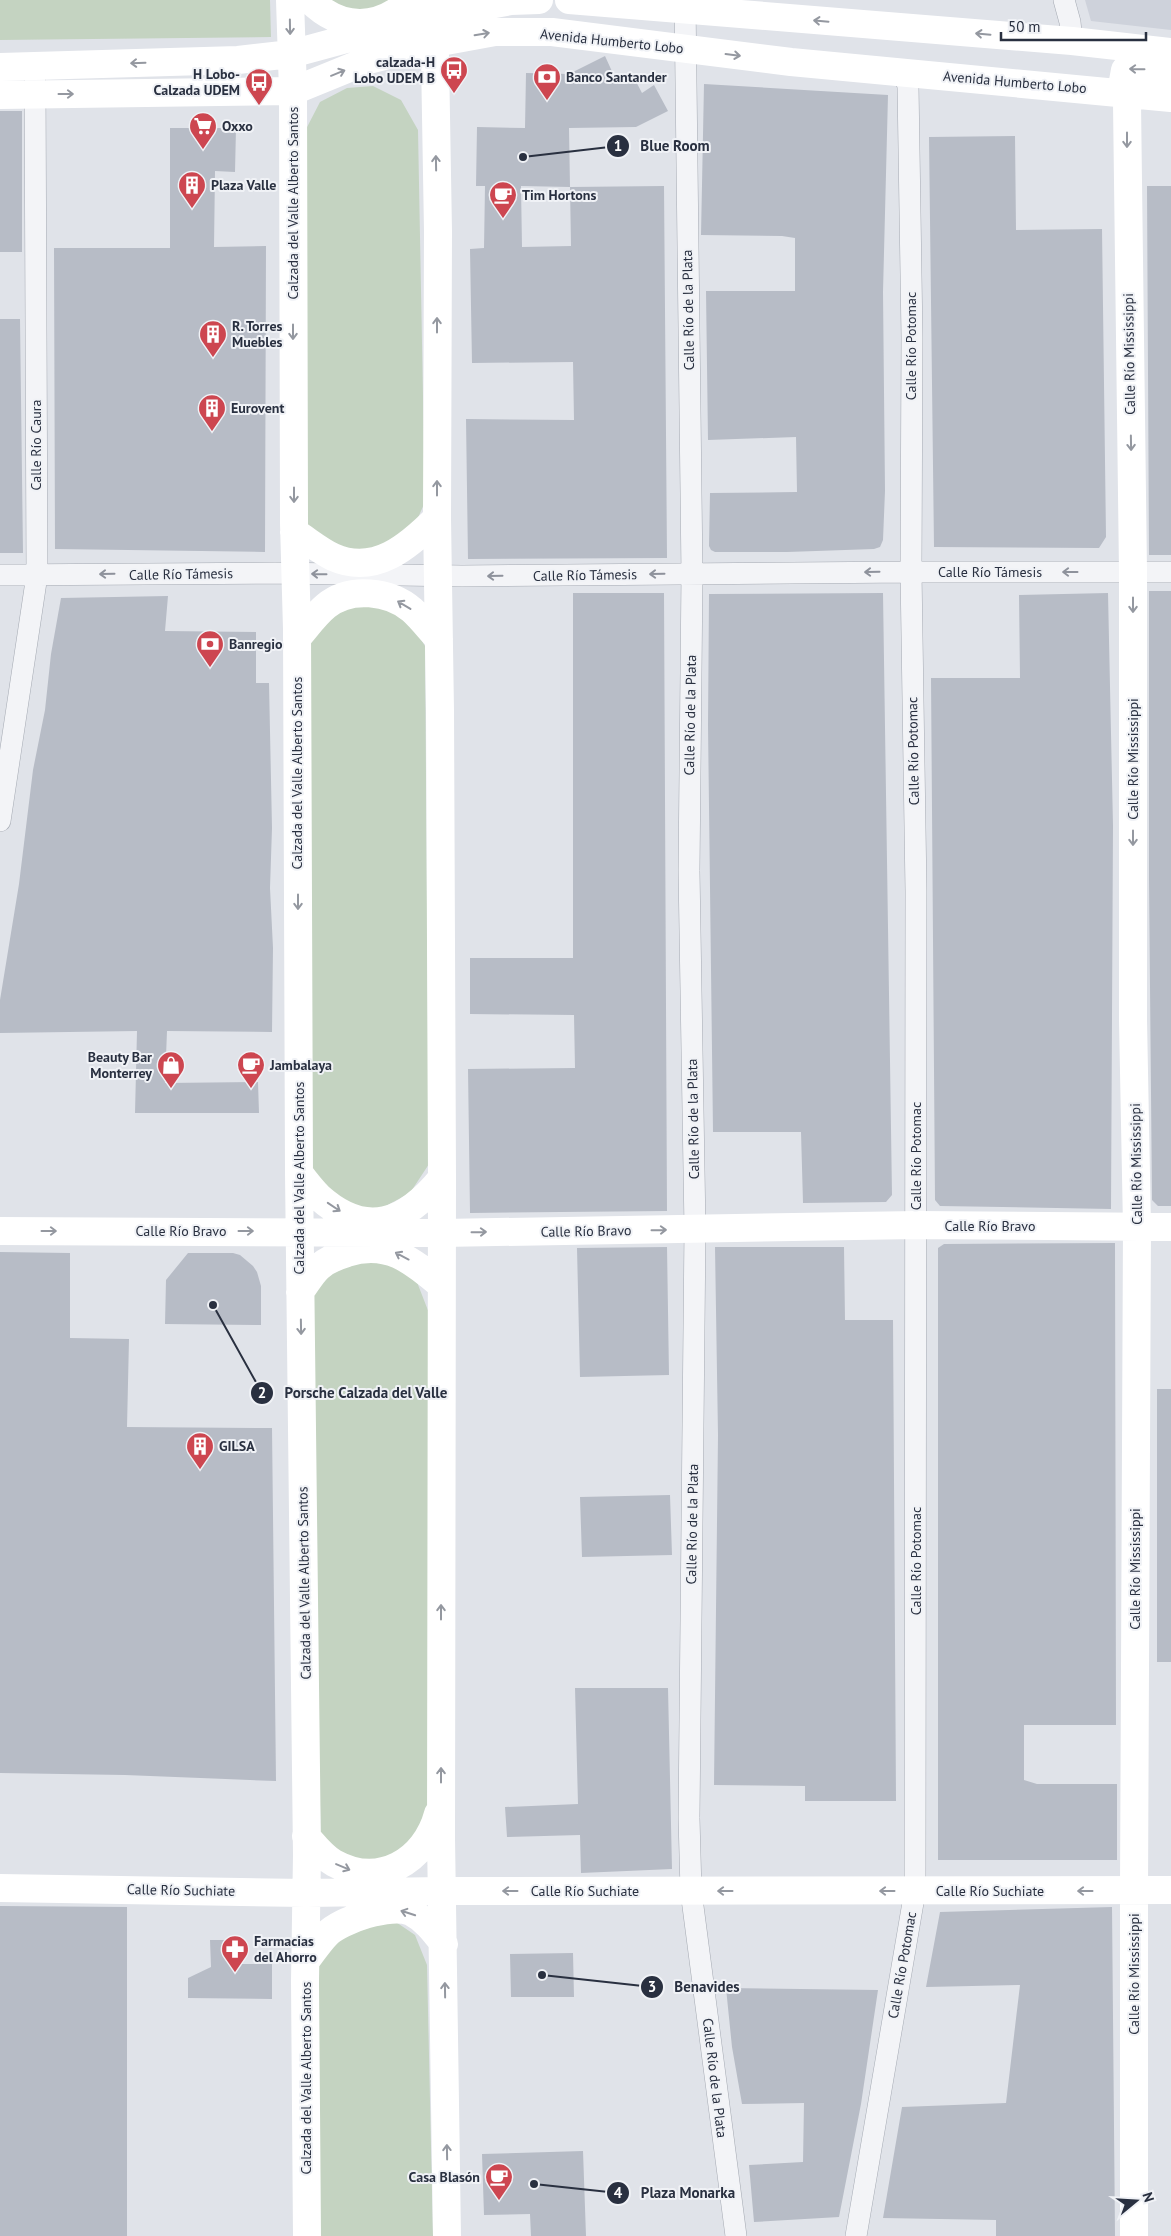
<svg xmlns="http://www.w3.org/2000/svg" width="1171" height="2236" viewBox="0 0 1171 2236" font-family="'PT Sans',sans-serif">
<rect width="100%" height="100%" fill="#e0e3e9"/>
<path fill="#ced2db" d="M1085,0h86v30l-80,-9z"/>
<path fill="#c4d3c1" d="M0,0h270l1,37 -271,3z
M327,0h72l-15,11 -37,1z
M373,86l28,14 17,30 7,372 -16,36 -33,19 -42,-4 -27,-20 -3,-400 16,-31 27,-14z
M352,603h29l27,15 17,28 4,518 -19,29 -28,15h-33l-43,-41 -2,-516 19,-31z
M389,1255l26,22 14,36v510l-51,47 -57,-23 -13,-550 19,-26z
M393,1920l22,15 12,30 6,271h-117l-4,-271 20,-28z"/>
<path fill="#b7bcc6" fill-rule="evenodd" d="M605,56l10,22 16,-6 11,21 12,-8 14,26 -32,16 -67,1 1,59 94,-1 3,372 -199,1 -2,-140 108,1 -1,-58 -101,1 -2,-114 14,-1 1,-62h-9l1,-59 48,1 1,-55 43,1zM521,186l49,1 1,59 -49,1z
M704,84l184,11 -5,197 2,199 -2,49 -3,7 -6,2 -87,3h-72l-4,-2 -2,-4 1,-53 87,-1 -1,-55 -88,3 -2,-149h89v-53l-13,-2 -81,-1z
M0,111h22v141h-22z
M170,128h66l-1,44 -20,-1 -1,76 52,-1 -1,306 -210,-3 -1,-301h116z
M1015,136l1,94 86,-1 4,308 -7,11 -165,-1 -5,-410z
M1147,186h24v369h-22z
M0,319h20l3,234h-23z
M1149,591h22v615h-13l-6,-6 -3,-321z
M573,593h91l3,618 -197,2 -2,-144 107,-1 -1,-53 -104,-1v-56h103z
M883,593l9,602 -6,7 -83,1 -2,-71h-88l-5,-407 1,-131z
M1108,593l5,233 -2,383 -171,-3 -5,-6 -4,-522h89l-1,-83z
M168,596l-3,35 91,1v51h13l3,145 -2,60 3,60 -1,84 -105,-1 -2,52 93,-1 1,31h-124l2,-82 -137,2v-33l19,-116 14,-114 12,-60 6,-56 10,-56z
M1115,1243l1,482h-92v55l13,4h80v76h-179v-612l6,-4z
M667,1247l2,128 -89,2 -3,-129z
M715,1247h129l1,73h48l3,481h-91v-15l-91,-1 4,-350z
M0,1252l70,1v85l59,1 -2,88 145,1 4,353 -151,-6 -125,-2z
M188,1253h45l7,2 13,11 4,6 4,14v39l-96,-1 1,-44z
M1157,1389h14v273h-14z
M670,1495l2,60 -90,2 -2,-60z
M575,1688h93l4,181 -91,4 -1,-38 -73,2 -2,-30 73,-3z
M0,1906l127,1v329h-127z
M1112,1907l3,329h-119v-16l-113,-2 19,-111 104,-4 14,-118 -94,2 14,-75z
M210,1940h25l-1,24h38v35l-84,-1v-20l23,-11z
M573,1953l1,44h-63l-1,-43z
M726,1988l152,2 -17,114 -22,113 -85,5 -5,-57 54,-3 1,-59 -62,1 -10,-57z
M583,2151l3,85h-55l-1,-22 -46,1 -2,-61z"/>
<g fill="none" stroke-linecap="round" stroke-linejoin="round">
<g stroke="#a5aab3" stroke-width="22">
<path id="street" d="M685,0l7,574 -3,297 6,358 -6,589 2,73 45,345
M1064,0l6,22 2,19
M0,575l275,-2 187,3 449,-4h260
M0,821l37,-246 -2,-496
M856,2236l59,-345 1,-1000 -5,-319 1,-235 -4,-251 -5,-14"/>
</g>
<use href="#street" stroke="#f3f4f7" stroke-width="21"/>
<path stroke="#fff" stroke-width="28" d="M290,0l3,91 1,432 3,106 2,544 8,682 -2,126 2,255
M310,0c31,31 69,30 101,0
M434,0l4,231 -1,287 3,193 2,467 -1,660 6,398
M569,0l503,41 99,11
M0,67l238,-7 53,-6 144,-39 76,-14 28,-1
M0,95l293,-4 76,-31 66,-17 60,-11h57l239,30 380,36
M294,532c13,8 26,19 39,25 42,19 76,-11 104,-39
M297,638c9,-10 18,-23 29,-32 24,-20 64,-15 86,4 10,9 18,20 27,29
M299,1173c6,8 13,17 20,24 48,43 87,25 123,-19
M0,1231l442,2 475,-8 254,2
M300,1292c6,-8 12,-19 19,-25 8,-7 18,-11 28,-14 40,-13 65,7 94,32
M306,1836c8,9 17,21 28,27 45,25 91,-1 104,-49
M0,1888l306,5 137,-2 728,-1
M305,1962c7,-9 14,-20 22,-28 14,-14 64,-31 84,-22 15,8 23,19 33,32
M1134,2236v-346l3,-663 -4,-207v-448l-6,-469 -4,-22 2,-11 7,-3 39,5"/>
</g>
<defs><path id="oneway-shaft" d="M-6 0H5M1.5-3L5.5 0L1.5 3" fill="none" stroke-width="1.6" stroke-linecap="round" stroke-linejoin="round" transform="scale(1.25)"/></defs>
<g stroke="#9498a0">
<use href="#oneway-shaft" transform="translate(821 21) rotate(-175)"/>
<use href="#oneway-shaft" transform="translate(290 27) rotate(89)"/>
<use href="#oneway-shaft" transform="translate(482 34) rotate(-9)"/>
<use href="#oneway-shaft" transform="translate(983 34) rotate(-175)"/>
<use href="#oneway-shaft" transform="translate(733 55) rotate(7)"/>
<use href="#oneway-shaft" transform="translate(138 63) rotate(178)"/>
<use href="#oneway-shaft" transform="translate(1137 69) rotate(-179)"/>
<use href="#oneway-shaft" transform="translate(338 73) rotate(-22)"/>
<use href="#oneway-shaft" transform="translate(66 94)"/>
<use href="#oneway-shaft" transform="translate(1127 140) rotate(90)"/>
<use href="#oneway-shaft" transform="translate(436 163) rotate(-91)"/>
<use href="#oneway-shaft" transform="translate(437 325) rotate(-90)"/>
<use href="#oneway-shaft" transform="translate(293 332) rotate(90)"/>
<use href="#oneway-shaft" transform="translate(1131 443) rotate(89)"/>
<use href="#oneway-shaft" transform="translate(437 488) rotate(-90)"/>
<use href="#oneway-shaft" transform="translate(294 495) rotate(90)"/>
<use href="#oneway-shaft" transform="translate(404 605) rotate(-149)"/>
<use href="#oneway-shaft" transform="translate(1133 605) rotate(90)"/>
<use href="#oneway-shaft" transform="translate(1133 838) rotate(90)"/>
<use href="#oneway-shaft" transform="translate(298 902) rotate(90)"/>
<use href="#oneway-shaft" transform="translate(334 1207) rotate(34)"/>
<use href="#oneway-shaft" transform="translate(659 1230) rotate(-1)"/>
<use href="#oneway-shaft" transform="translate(49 1231)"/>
<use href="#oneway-shaft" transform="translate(246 1231)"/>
<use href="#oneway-shaft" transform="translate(479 1232) rotate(-1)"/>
<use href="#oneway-shaft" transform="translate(402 1256) rotate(-152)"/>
<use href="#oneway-shaft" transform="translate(301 1327) rotate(89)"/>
<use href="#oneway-shaft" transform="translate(441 1612) rotate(-90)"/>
<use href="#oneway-shaft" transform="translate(441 1775) rotate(-90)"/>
<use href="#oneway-shaft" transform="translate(343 1867) rotate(23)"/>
<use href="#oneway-shaft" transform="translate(510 1891) rotate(-180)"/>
<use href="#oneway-shaft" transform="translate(725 1891) rotate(-180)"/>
<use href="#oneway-shaft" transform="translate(887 1891) rotate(180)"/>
<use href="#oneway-shaft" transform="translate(1085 1891) rotate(180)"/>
<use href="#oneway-shaft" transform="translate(408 1913) rotate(-162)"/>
<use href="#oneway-shaft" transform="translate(445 1990) rotate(-91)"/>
<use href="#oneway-shaft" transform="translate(447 2152) rotate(-91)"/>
</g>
<g stroke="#8e929c">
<use href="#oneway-shaft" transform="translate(872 572) rotate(179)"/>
<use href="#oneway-shaft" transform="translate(1070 572) rotate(180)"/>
<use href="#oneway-shaft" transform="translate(107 574) rotate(179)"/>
<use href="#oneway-shaft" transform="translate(319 574) rotate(-179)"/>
<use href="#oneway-shaft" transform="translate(657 574) rotate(179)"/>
<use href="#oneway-shaft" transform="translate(495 576) rotate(179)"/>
</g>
<defs>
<g id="bus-pin" transform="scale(1.4375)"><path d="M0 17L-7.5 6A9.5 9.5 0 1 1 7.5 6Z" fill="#cd4650" stroke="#f0f2f6"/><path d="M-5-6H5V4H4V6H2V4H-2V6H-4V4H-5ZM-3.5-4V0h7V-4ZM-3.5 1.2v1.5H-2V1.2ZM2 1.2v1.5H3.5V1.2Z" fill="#fff"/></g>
<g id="bank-pin" transform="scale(1.4375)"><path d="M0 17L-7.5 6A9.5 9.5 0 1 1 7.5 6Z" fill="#cd4650" stroke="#f0f2f6"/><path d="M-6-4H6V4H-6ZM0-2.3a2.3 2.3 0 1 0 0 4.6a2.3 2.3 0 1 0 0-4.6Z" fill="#fff"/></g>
<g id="supermarket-pin" transform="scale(1.4375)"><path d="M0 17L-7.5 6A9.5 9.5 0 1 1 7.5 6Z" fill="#cd4650" stroke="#f0f2f6"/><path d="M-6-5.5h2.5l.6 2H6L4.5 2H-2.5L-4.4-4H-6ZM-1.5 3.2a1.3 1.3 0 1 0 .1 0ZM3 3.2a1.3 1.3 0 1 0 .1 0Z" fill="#fff"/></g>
<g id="building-pin" transform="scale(1.4375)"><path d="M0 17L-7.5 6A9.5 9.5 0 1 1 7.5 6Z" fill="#cd4650" stroke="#f0f2f6"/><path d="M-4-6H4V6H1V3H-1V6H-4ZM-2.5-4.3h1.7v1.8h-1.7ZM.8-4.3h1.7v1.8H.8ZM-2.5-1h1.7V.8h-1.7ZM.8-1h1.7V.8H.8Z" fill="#fff"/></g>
<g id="cafe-pin" transform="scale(1.4375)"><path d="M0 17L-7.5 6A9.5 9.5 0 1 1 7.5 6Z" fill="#cd4650" stroke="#f0f2f6"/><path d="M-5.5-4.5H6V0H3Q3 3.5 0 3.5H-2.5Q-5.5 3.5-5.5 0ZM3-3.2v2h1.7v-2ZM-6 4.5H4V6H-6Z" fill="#fff"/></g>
<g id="shop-pin" transform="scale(1.4375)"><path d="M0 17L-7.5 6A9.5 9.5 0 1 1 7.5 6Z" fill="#cd4650" stroke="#f0f2f6"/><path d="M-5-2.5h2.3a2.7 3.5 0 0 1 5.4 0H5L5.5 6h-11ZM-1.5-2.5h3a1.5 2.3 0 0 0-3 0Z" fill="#fff"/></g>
<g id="pharmacy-pin" transform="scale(1.4375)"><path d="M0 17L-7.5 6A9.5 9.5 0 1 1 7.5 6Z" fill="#cd4650" stroke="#f0f2f6"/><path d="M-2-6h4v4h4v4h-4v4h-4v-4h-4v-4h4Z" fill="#fff"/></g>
</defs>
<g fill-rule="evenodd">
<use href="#bus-pin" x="454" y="70"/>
<use href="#bank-pin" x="547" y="77"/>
<use href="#bus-pin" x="259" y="82"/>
<use href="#supermarket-pin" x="203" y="126"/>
<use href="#building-pin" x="192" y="185"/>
<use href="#cafe-pin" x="503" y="195"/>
<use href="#building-pin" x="213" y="334"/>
<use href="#building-pin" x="212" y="408"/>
<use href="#bank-pin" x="210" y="644"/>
<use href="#shop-pin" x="171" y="1065"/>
<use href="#cafe-pin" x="251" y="1065"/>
<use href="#building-pin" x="200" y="1446"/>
<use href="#pharmacy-pin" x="235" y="1949"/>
<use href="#cafe-pin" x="499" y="2177"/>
</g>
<g text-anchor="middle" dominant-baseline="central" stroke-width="4" stroke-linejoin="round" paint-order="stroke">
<g font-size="14" fill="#293040" stroke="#f0f2f6">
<text transform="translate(612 41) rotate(6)">Avenida Humberto Lobo</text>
<text transform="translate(1015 82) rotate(5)">Avenida Humberto Lobo</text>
<text transform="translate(293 203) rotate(-90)">Calzada del Valle Alberto Santos</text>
<text transform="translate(688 310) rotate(-91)">Calle Río de la Plata</text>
<text transform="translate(911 346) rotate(-90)">Calle Río Potomac</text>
<text transform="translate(1129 354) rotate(-91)">Calle Río Mississippi</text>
<text transform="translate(36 445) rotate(-90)">Calle Río Caura</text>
<text x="990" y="572">Calle Río Támesis</text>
<text transform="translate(181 574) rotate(-1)">Calle Río Támesis</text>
<text transform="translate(585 575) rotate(-1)">Calle Río Támesis</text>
<text transform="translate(690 715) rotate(-89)">Calle Río de la Plata</text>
<text transform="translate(913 751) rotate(-91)">Calle Río Potomac</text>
<text transform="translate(1133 759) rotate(-90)">Calle Río Mississippi</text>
<text transform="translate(297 773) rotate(-90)">Calzada del Valle Alberto Santos</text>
<text transform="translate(693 1119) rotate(-91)">Calle Río de la Plata</text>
<text transform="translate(916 1156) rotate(-90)">Calle Río Potomac</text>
<text transform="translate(1136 1164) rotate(-91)">Calle Río Mississippi</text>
<text transform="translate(299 1178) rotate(-90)">Calzada del Valle Alberto Santos</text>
<text x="990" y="1226">Calle Río Bravo</text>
<text x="181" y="1231">Calle Río Bravo</text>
<text transform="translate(586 1231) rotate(-1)">Calle Río Bravo</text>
<text transform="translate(692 1524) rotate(-89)">Calle Río de la Plata</text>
<text transform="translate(916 1561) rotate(-90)">Calle Río Potomac</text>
<text transform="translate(1135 1569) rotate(-90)">Calle Río Mississippi</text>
<text transform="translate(304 1583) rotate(-91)">Calzada del Valle Alberto Santos</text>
<text transform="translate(181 1890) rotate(1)">Calle Río Suchiate</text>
<text x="585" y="1891">Calle Río Suchiate</text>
<text x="990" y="1891">Calle Río Suchiate</text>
<text transform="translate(902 1965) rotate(-80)">Calle Río Potomac</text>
<text transform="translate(1134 1974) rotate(-90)">Calle Río Mississippi</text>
<text transform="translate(306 2078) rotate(-90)">Calzada del Valle Alberto Santos</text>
<text transform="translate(715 2078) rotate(83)">Calle Río de la Plata</text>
</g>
<g font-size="14" font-weight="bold" fill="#293040" stroke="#f0f2f6" text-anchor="start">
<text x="435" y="62" text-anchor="end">calzada-H<tspan x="435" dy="16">Lobo UDEM B</tspan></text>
<text x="240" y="74" text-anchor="end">H Lobo-<tspan x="240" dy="16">Calzada UDEM</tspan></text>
<text x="566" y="77">Banco Santander</text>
<text x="222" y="126">Oxxo</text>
<text x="211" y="185">Plaza Valle</text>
<text x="522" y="195">Tim Hortons</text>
<text x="232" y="326">R. Torres<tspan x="232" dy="16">Muebles</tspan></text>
<text x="231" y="408">Eurovent</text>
<text x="229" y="644">Banregio</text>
<text x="152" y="1057" text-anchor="end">Beauty Bar<tspan x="152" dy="16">Monterrey</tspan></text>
<text x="270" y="1065">Jambalaya</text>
<text x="219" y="1446">GILSA</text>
<text x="254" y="1941">Farmacias<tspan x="254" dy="16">del Ahorro</tspan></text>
<text x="480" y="2177" text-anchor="end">Casa Blasón</text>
</g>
</g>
<path fill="none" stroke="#293040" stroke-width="2" d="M523 157L618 146M213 1305L262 1393M542 1975L652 1987M534 2184L618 2193"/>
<g fill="#293040" stroke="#f0f2f6" stroke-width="2">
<circle cx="523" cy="157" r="5"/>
<circle cx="213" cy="1305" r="5"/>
<circle cx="542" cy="1975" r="5"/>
<circle cx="534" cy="2184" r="5"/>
<circle cx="618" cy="146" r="12"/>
<circle cx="262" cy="1393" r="12"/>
<circle cx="652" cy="1987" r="12"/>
<circle cx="618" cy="2193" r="12"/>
</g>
<g font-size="15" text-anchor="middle" font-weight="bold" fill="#fff">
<text x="618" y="151">1</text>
<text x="262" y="1398">2</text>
<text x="652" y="1992">3</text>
<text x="618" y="2198">4</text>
</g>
<g font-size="15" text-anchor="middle" font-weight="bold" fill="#293040" stroke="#f0f2f6" stroke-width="4" stroke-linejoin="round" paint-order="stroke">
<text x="675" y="151">Blue Room</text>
<text x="366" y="1398">Porsche Calzada del Valle</text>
<text x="707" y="1992">Benavides</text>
<text x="688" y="2198">Plaza Monarka</text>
</g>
<g transform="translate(1136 2201) rotate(72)" stroke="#f0f2f6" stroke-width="4" paint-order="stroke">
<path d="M0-4L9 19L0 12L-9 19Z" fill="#293040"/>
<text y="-8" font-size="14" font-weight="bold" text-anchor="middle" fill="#293040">N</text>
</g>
<path d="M1001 32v8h145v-8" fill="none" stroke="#293040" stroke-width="2.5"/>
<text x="1008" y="32" font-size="15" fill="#293040" stroke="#f0f2f6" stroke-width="4" paint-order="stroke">50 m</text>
</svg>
